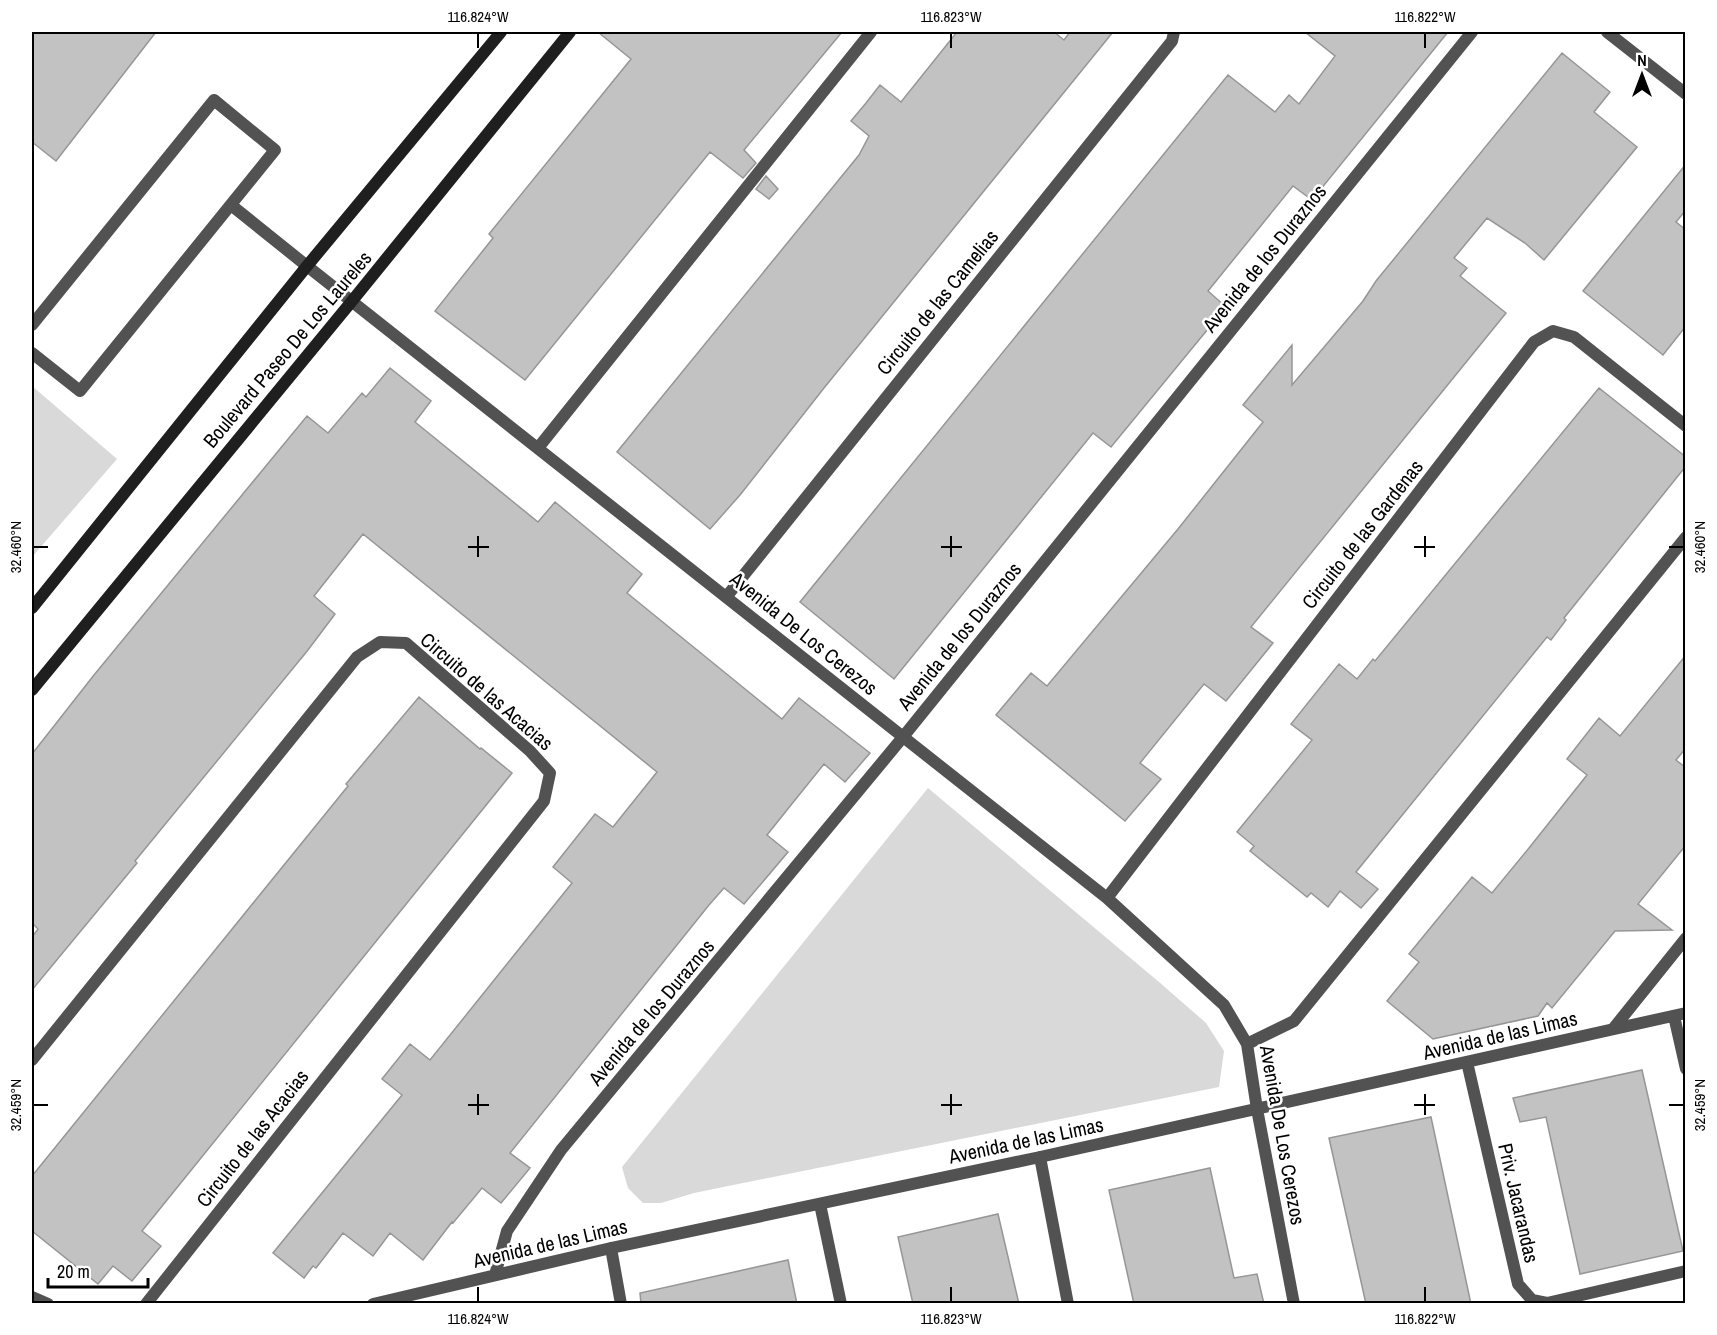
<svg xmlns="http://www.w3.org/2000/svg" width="1717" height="1335" viewBox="0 0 1717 1335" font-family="'Archivo Narrow',sans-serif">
<rect width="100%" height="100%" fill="#fff"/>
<path fill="#d9d9d9" d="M32,386l85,73 -85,98z
M928,788l231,194 47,41 18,28 -5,36 -525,106 -33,10h-18l-15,-15 -6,-21z"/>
<path fill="#c2c2c2" stroke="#969696" stroke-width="1.5" d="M32,32h124l-100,129 -24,-19z
M598,32h244l-98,118 12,13 -13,15 -33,-26 -185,228 -90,-69 58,-73 -4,-4 142,-175z
M957,32h97l10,8 6,-8h43l-289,356 -84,107 -30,34 -93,-77 242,-297 10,-19 -18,-15 15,-18 14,-18 21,17z
M1305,32h143l-136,168 -19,-14 -85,105 18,16 -115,140 -18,-14 -199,246 -94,-77 428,-527 47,37 14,-17 10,9 36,-48z
M1562,53l48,39 -16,20 43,35 -93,113 -19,-17 -38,-25 -33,40 13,10 -7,8 46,37 -255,314 22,16 -47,58 -22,-17 -64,79 21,16 -36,42 -129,-106 35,-42 16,13 131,-157 85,-107 -20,-17 49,-60v40l71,-84 13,-20z
M1686,164v46l-10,12 10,8v96l-23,29 -80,-64z
M766,176l12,13 -9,10 -13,-10z
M390,368l41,33 -16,21 123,100 17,-20 17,14 70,58 -15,19 155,126 17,-21 71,55 -25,29 -21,-18 -29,36 -28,35 21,17 -44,52 -20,-16 -15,17 -199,248 20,15 -29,35 -19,-15 -29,35 -1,-1 -29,38 -33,-27 -17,23 -30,-23 -27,35 -3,-2 -9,12 -31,-25 129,-158 -20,-16 28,-35 20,16 142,-177 -19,-16 42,-53 18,13 44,-55 -294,-238 -49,62 21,18 -27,36 -173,211 2,2 -105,127v-53l6,-8 -6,-6v-169l62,-79 213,-259 21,17 34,-40 4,4z
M1599,388l87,69v9l-122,152 2,2 -15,20 -4,-3 -191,235 22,17 -17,19 -21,-17 -12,16 -17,-14 -4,4 -57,-46 4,-5 -17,-14 75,-92 -21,-16 48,-60 18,15 16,-20 2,2z
M1686,655v93l-10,12 10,8v77l-48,59 34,26 -57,1 -63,77 -5,-5 -9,13 -105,23 -46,-38 32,-39 -10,-8 63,-77 20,16 37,-45 58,-73 -20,-16 32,-41 21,18z
M419,697l61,52 1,-1 31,25 -370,458 19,15 -29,35 -19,-15 -15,18 -66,-53v-55l316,-390 -2,-2z
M1642,1070l41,181 -103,23 -34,-157 -26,5 -7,-24z
M1431,1117l40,187h-105l-37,-166z
M1210,1168l24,110 23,-4 7,30h-130l-25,-114z
M998,1214l21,90h-106l-15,-67z
M788,1260l9,44h-156l-1,-11z"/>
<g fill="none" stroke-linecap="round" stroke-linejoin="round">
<path stroke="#525252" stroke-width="12" d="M231,205l76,61
M32,325l182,-225 61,50 -195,241 -48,-38"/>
<path stroke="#525252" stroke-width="12" d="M1607,32l79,62
M307,266l800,632 117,107 23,39 10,65 37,195
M538,448l333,-416
M727,596l445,-555 2,-9
M1107,898l427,-556 19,-11 21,6 112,89
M1674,1016l12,53
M1613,1029l73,-91
M1247,1044l47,-23 392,-484
M32,1060l325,-403 23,-15 26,1 124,108 20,22 -6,28 -398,503
M1467,1062l51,222 14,16 15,3 139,-32
M1040,1157l28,147
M820,1204l21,100
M611,1248l10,56
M495,1275l12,-44 54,-81 342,-413 569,-705
M32,1297l16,7
M373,1304l238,-56 429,-91 646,-144"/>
<path stroke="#1f1f1f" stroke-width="12" d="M32,608l275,-342 194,-234
M32,690l320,-389 218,-269"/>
</g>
<path fill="none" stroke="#000" stroke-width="2" d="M478,33v15M951,33v15M1425,33v15M478,536v21M951,536v21M1425,536v21M33,547h15M468,547h21M941,547h21M1414,547h21M1669,547h15M478,1094v21M951,1094v21M1425,1094v21M33,1105h15M468,1105h21M941,1105h21M1414,1105h21M1669,1105h15M478,1287v15M951,1287v15M1425,1287v15"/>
<g text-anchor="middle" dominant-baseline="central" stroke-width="5" stroke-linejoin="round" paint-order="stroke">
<g font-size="20" fill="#000" stroke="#fff">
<text transform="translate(1264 258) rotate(-51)">Avenida de los Duraznos</text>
<text transform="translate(937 302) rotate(-51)">Circuito de las Camelias</text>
<text transform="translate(287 349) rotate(-50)">Boulevard Paseo De Los Laureles</text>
<text transform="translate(1362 534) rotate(-52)">Circuito de las Gardenas</text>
<text transform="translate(804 633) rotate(39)">Avenida De Los Cerezos</text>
<text transform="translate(959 636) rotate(-51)">Avenida de los Duraznos</text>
<text transform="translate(487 691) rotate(41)">Circuito de las Acacias</text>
<text transform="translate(651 1012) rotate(-50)">Avenida de los Duraznos</text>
<text transform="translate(1500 1035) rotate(-13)">Avenida de las Limas</text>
<text transform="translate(1283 1135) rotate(80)">Avenida De Los Cerezos</text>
<text transform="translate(252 1138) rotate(-52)">Circuito de las Acacias</text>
<text transform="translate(1026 1140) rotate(-12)">Avenida de las Limas</text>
<text transform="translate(1519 1203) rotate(77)">Priv. Jacarandas</text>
<text transform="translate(550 1243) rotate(-13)">Avenida de las Limas</text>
</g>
</g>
<rect width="1717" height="1335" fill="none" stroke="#ffffff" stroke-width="66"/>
<g transform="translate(1642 75)" stroke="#ffffff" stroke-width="4.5" paint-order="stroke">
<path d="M0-4.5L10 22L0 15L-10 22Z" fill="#000000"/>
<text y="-9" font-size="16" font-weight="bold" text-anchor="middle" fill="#000000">N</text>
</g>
<path d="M48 1278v9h100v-9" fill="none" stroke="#000000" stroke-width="3"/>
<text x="57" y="1278" font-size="18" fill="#000000" stroke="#ffffff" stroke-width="4.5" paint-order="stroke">20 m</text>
<rect x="33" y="33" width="1651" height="1269" fill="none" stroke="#000" stroke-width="2"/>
<g font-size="15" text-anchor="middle" fill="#000">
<text x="478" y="22">116.824°W</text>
<text x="951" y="22">116.823°W</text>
<text x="1425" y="22">116.822°W</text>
<text transform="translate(16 547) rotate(-90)" y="5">32.460°N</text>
<text transform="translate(1700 547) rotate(-90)" y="5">32.460°N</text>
<text transform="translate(16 1105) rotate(-90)" y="5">32.459°N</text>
<text transform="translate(1700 1105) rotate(-90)" y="5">32.459°N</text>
<text x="478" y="1324">116.824°W</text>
<text x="951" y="1324">116.823°W</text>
<text x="1425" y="1324">116.822°W</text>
</g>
</svg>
